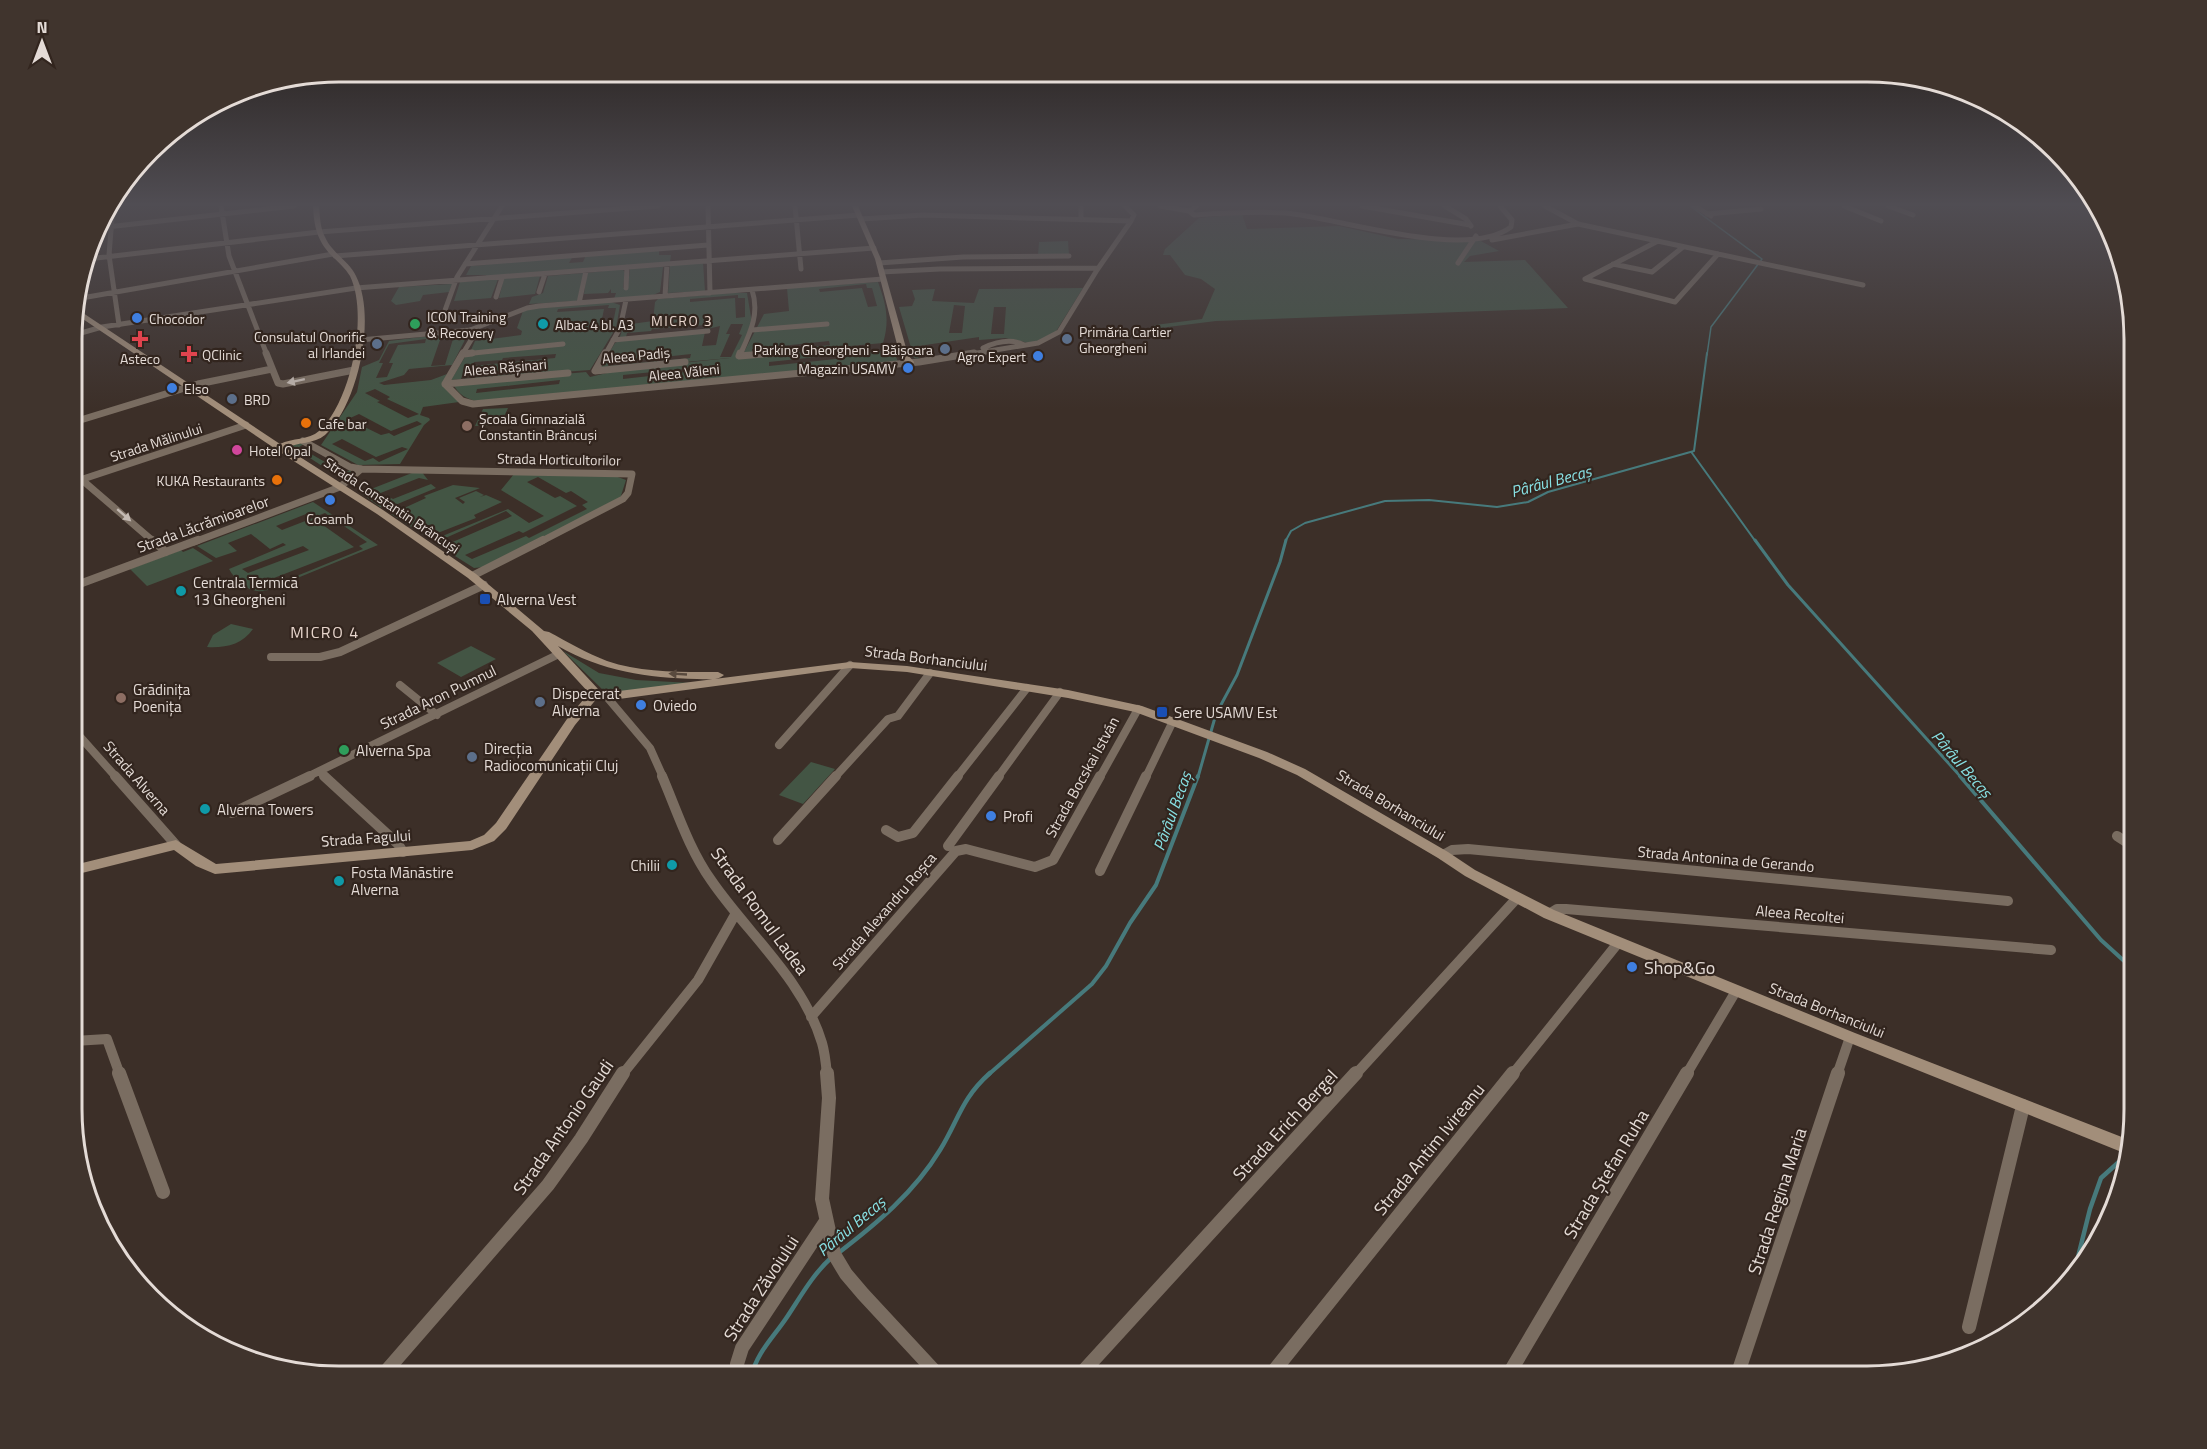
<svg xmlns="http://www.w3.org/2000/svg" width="2207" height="1449" viewBox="0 0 2207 1449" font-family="'Titillium Web',sans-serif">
<rect width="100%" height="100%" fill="#3c2f28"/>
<path fill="#435544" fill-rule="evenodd" d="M1242,214l5,15 92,-3 59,13 81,1 20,11 -29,5 -6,6 61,-2 43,48 -352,13 -64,8 3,-4 47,-6 13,-30 -14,-10 -16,-4 -15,-20h-7l2,-6 34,-31z
M1068,241l1,14h-31l1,-13z
M659,249v6h12l-1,7 -184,15v-2h-20l5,-9 15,-1 3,-2 84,-7 -4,7 14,-1 3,-7z
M703,263l2,28 -37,2 2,-28z
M630,268l33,-1 -3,25 -7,3 -39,4 2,-6h-5v-4l-3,4 -24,1 3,-21 35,-4 3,3 -2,16 5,-1z
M584,273l-4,25 -4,3 -47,3 3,-7 11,-4 5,-17z
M540,276l-5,18 -36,4 5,-20z
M498,279l-7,19 -37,3 6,-19z
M878,282c8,22 12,38 5,61l-132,12 -7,-3 20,-38 25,-3 -2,-23zM866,284l1,4h5l5,18 -9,1 -6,-19 -42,4 -1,-3zM829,341l1,4 -78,8v-4z
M452,284l-3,8 -26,3 -3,6 -24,4 -5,-4 8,-14z
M1083,288l-28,45 -14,8 -12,2 -24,-5 -26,2v-3l-67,10 7,12 -5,-1 -15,-51 13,-1 3,-7 -3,-9 23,-1 -3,12 42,2 5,-14zM954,305l11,1 -3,27h-13zM994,307h12l-2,27h-13z
M729,293h18l5,30 -15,35 131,-12 1,6 13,-1 3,-4 7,-1 6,16 -320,32 -100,7c-11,-1 -20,-7 -25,-17l133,-12 4,5 34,-8 106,-11 -124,11 -6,-2 15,-24 6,-3 84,-8 -3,14 14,-1 4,-19 -21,5 -80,8 5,-14 29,-4 2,-19 3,-3zM738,295v3h7v19l-9,1 -1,-20 -45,4v-3zM731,324h12l-4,10 3,1 -11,22h-11l10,-23h-4zM706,325l-1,4 -79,8 1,-4 24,-2 1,-2zM691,354l-1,4 -82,8 1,-3zM845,354v4l-76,8v-4zM704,367l-1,3 -80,9v-4zM560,380l-1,4 -83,9 1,-4z
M611,302l9,3 -4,23 -26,42 -139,10 14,-23 10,-6 -4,-1 4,-9 46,-6 1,-4 -5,-3 6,-17 7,-3zM609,305l-1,3h8l-4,20 -12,1 4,-20 -47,3 1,-3zM556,354l-1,4 -83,8 2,-4 28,-2 1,-2zM545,367l-1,4 -83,8 1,-3z
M445,334l16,-1 6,3 -15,29 -43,4 -5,6 -25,8 5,2 47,-5 16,-6 -4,11 16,17 -36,5 -3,8 9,3 1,2 -6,5 -24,39 -42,1 -37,-20 36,-53 5,-25 17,-7 10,-19zM426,339l-1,4 -27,2 -9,18h4l-6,14 -11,1 7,-15h-4l10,-19zM453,339l-8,26 -14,1 9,-26zM375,389l15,8 -3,2 32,15 -11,4 -31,-16 3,-1 -15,-8zM359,414l32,17 26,-10 5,3 -28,12 -5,-3 -8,2 -33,-16zM342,439l34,18 26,-10 6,2 -29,13 -6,-4 -8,3 -33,-17z
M508,408l-8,17 -25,1 8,-17z
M299,443l5,1 -5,3 45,26 6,-3 1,2 -9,7 -52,-34z
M417,471h4l7,9 -9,-2 -41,16 6,4 5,-1 4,2 38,-15 5,4 -48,20 -8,-1 -19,-14z
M514,474l101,2 11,4 -6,19 -135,68 -11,1 -38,-24v-4l4,-3 68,-28 21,14 15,-7 -43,-26zM538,477l28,16 5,-2 17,11 -6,3 5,4 -58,29 -3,-2 -54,23 -7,-4 54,-24 4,2 54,-27 -17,-10 -5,2 -28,-16zM506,511l6,5 -64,28 -7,-4z
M453,485l27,3 -25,10 8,6 2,-2 -6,-4 17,-7 8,4 -4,2 6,-2 16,7 -28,13 2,3 -46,18 -6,-1 -33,-21 35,-16 -2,-2z
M313,502l65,43 -110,45c-17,5 -31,-7 -39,-21l57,-24 -3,-2 -13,6 -19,-15 -23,9 9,8 -21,7 -19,-12zM311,512l6,4 8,-3 42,29 -8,4 4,3 -96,39 -6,-5 93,-36 -41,-29 -31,12 -6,-4zM303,546l6,4 -61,23 -6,-4z
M193,548l20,13 -66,25 -17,-17 51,-19 2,2z
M231,624l22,5c-11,16 -28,19 -46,18l6,-12z
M471,646l25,13 -35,18 -24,-14z
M563,651l36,22 37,7 56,3 -69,9h-18z
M811,762l24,7 -32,35 -24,-9z"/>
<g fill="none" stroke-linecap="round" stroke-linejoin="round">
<path stroke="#477a7c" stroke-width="1.5" d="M1690,206l72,53 -51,68 -4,28"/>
<path stroke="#477a7c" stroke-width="2" d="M1692,453l64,89
M1285,542l6,-11 14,-8 80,-22 44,-1 68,7 31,-5 20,-10 146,-41 13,-98"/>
<path stroke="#477a7c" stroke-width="3" d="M1755,540l33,45 173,192
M1198,777l18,-63 21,-39 43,-113 6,-22"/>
<path stroke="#477a7c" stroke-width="4" d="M1960,776l141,164 33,30
M988,1075l104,-91 14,-18 24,-43 26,-38 42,-109"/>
<path stroke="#477a7c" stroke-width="4.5" d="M2126,1139l8,-22
M837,1254c39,-30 77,-61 103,-104 19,-31 21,-51 50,-77
M2074,1273l16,-64 11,-31 20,-18
M751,1377c6,-25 22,-39 36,-60 14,-21 26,-43 45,-60"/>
<path stroke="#7a6d61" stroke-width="5" d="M113,206l-4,49 10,70
M221,206l8,50 38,99
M708,206l2,87
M795,206l6,63
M1081,206v14
M1160,206l29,5 8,-5
M1362,206l108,19
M1445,206l21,13 5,7
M1545,206l33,18 285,61
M1695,206l16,10
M1844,206l37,15
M1888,206l25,9
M1189,211l5,4c30,-2 61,-4 92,-2 53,5 180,48 225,14l1,-7 -12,-14
M1707,214l54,-5
M861,219l62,-4 208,6
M98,228l196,-22
M1492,240l86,-16
M1658,241l-73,38 90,23 43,-48
M335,256l524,-41
M88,259l231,-27 339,-26
M879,263l84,-6 106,-1
M1458,263l18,-27
M465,264l243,-19
M1613,264l39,8 31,-25
M881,272l59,-3 158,-1
M626,288l1,-21
M539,292l6,-18
M665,296l2,-32
M496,297l6,-19
M76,299l257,-45
M579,303l7,-32
M440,314l4,-1 13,-36 45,-71
M752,330l75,-6
M74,335l28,-8 254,-39 518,-40
M360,340l110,-10 57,-22 12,-2 344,-27
M613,340l95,-9
M986,352l-3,-4c13,-6 28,-10 41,-3
M464,354l99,-10
M462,355l12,-20 -4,-5
M605,355l15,-27 6,-28
M740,355c10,-22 20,-41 12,-65
M756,355l34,-3
M965,355l73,-12 21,-11 38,-62 34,-49 3,-6 -9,-9"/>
<path stroke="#7a6d61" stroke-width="7" d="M266,353l12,30 5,1 71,-14
M463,353l-18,31 17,17 11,3 446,-42 55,-9
M605,353l-10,18 90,-9
M740,353l-1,3 36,-3
M464,354l8,-1
M445,384l123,-11
M74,422l124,-38 74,-15
M303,441l47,26 11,2 271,5 -4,19 -5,6 -83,43
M74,473l80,69
M74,482l172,-57
M194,542l146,-55 21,-18"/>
<path stroke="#7a6d61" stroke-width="8" d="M152,540l14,12
M472,576l71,-36
M74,586l124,-46
M271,657h49l20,-5 144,-67
M400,685l37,30
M606,696l44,52 13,29
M74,730l42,47
M779,745l71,-80
M320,772l6,5
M307,777l252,-123
M835,777l53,-58 10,-3 32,-43
M957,777l70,-89
M998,777l62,-85
M1100,777l38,-68
M1146,777l27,-56"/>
<path stroke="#7a6d61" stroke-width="10" d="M115,776l61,69
M324,776l74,68 5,8
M662,776c15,35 27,73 49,104 36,53 92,99 111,163 3,10 4,21 5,32
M232,813l78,-37
M886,830l12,7 15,-4 45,-57
M2117,836l17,11
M778,840l58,-64
M948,846l51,-70
M1443,855l9,-5 16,-1 540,52
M1100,871l46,-95
M1549,914l8,-5h9l485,41
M811,1017l145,-166 10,-2 69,18 18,-7 47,-84
M74,1041l33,-2 13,36
M622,1075l76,-95 38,-67
M1355,1075l162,-177
M1512,1075l106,-132
M1686,1075l50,-84
M1837,1075l13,-38"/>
<path stroke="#7a6d61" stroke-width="14" d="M119,1073l44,119
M827,1073l2,25 -7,101 12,55 12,20 17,20 77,83
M1969,1327l54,-221
M1737,1376l101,-303
M381,1377l167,-192 33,-46 42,-66
M739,1377l-2,-13 5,-16 84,-127
M1078,1377l278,-304
M1269,1377l244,-304
M1507,1377l180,-304"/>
<path fill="#a28e7a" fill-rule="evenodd" d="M313,206h6c1,10 1,22 6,31 7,16 24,24 31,39 21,41 2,129 -31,159 -11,9 -27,7 -39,13l97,62 93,64 68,57 5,1c19,10 37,21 58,29 35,12 74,11 111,11l6,3c-7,6 -18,4 -27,4 -49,-1 -96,-8 -139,-33l41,44 7,2 13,-1 231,-29 57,4 161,24 74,16 125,46 38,17 143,83 27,18 79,40 301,123 277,108 -3,14 -284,-114 -301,-123 -79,-42 -27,-18 -141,-83 -38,-17 -124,-46 -67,-14 -161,-26 -57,-4 -231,31 -13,1 -8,-3 -23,28 -69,104 -12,12 -22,9 -257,24 -19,-8 -22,-16 -100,25v-10l102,-25 40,24 254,-23 14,-6 12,-12 71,-104 22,-26 -57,-62 -64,-53 -91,-64 -85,-54 -218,-147v-6l206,137c12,-6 29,-4 39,-13 32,-29 50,-116 31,-155 -5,-8 -12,-14 -18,-20 -15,-15 -18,-30 -19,-50z
M852,206h6l23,53 27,96 6,7 -1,2h-6l-7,-8 -25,-97z"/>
</g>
<defs><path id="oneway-solid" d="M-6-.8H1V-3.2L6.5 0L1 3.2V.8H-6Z" transform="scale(1.5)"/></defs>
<g fill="#c4bab3">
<use href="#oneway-solid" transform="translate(296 381) rotate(168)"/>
<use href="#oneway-solid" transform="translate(124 515) rotate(41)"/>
</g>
<use fill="#594a3e" href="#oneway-solid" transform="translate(678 674) rotate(-177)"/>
<linearGradient id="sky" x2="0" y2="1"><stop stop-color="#211a16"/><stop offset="0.5" stop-color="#504d53"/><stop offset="1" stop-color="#504d53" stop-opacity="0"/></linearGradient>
<rect width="2207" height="409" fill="url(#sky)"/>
<g fill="#3f7fe0" stroke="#32251e" stroke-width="2">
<circle cx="137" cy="318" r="6"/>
<circle cx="1038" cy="356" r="6"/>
<circle cx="908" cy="368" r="6"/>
<circle cx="172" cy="388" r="6"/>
<circle cx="330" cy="500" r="6"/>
<circle cx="641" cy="705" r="6"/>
<circle cx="991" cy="816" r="6"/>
<circle cx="1632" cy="967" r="6"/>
</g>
<g fill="#2e9e5b" stroke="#32251e" stroke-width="2">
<circle cx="415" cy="324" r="6"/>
<circle cx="344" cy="750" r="6"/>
</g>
<g fill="#0f9aa8" stroke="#32251e" stroke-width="2">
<circle cx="543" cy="324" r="6"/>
<circle cx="181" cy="591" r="6"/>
<circle cx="205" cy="809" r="6"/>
<circle cx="672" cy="865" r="6"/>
<circle cx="339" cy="881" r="6"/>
</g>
<g fill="#e0444e" stroke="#32251e" stroke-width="2">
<path d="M137 330h6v6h6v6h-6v6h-6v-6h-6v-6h6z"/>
<path d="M186 345h6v6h6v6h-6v6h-6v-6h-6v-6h6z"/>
</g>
<g fill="#5c6f8a" stroke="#32251e" stroke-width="2">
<circle cx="1067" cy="339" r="6"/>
<circle cx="377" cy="344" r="6"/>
<circle cx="945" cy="349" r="6"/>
<circle cx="232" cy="399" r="6"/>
<circle cx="540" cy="702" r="6"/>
<circle cx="472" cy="757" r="6"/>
</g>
<g fill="#e8710a" stroke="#32251e" stroke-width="2">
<circle cx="306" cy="423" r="6"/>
<circle cx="277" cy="480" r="6"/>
</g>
<g fill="#8d6e63" stroke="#32251e" stroke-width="2">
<circle cx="467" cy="426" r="6"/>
<circle cx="121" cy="698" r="6"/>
</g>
<circle fill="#d1479c" stroke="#32251e" stroke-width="2" cx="237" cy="450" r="6"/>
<g fill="#1a4fb4" stroke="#32251e" stroke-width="2">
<rect x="479" y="593" width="12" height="12" rx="3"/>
<rect x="1156" y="706" width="12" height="12" rx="3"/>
</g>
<g text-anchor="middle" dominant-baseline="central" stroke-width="4.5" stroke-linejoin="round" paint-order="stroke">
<g font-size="14" fill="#e4dbd6" stroke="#32251e" text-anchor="start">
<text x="427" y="316">ICON Training<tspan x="427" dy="16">&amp; Recovery</tspan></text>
<text x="149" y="318">Chocodor</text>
<text x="555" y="324">Albac 4 bl. A3</text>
<text x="1079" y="331">Primăria Cartier<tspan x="1079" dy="16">Gheorgheni</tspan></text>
<text x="365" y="336" text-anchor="end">Consulatul Onorific<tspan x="365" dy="16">al Irlandei</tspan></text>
<text x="933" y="349" text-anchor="end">Parking Gheorgheni - Băișoara</text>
<text x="202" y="354">QClinic</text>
<text x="1026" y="356" text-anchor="end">Agro Expert</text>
<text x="140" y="358" text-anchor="middle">Asteco</text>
<text x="896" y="368" text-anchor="end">Magazin USAMV</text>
<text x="184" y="388">Elso</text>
<text x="244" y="399">BRD</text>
<text x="479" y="418">Școala Gimnazială<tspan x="479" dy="16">Constantin Brâncuși</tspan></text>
<text x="318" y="423">Cafe bar</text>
<text x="249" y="450">Hotel Opal</text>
<text x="265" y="480" text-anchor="end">KUKA Restaurants</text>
<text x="330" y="518" text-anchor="middle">Cosamb</text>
</g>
<g font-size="14" letter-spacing="1.5" fill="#e7d5cc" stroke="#32251e">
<text x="682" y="320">MICRO 3</text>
</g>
<g font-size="14" fill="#e4dbd6" stroke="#32251e">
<text transform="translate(636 355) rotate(-5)">Aleea Padiș</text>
<text transform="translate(505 367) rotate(-5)">Aleea Rășinari</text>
<text transform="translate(684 372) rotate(-6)">Aleea Văleni</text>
<text transform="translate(156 442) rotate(-18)">Strada Mălinului</text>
<text transform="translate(559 459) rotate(1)">Strada Horticultorilor</text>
<text transform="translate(392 505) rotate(34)">Strada Constantin Brâncuși</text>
</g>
<g font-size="15" fill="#e4dbd6" stroke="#32251e">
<text transform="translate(203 524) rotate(-20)">Strada Lăcrămioarelor</text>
<text transform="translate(926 658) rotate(7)">Strada Borhanciului</text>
<text transform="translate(438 697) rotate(-26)">Strada Aron Pumnul</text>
<text transform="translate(1082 777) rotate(-61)">Strada Bocskai István</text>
<text transform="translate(137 778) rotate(49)">Strada Alverna</text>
<text transform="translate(1391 805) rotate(31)">Strada Borhanciului</text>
<text transform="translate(366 838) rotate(-4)">Strada Fagului</text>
<text transform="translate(1726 859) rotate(5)">Strada Antonina de Gerando</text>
<text transform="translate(884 911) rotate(-49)">Strada Alexandru Roșca</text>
<text transform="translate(1800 914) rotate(5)">Aleea Recoltei</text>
<text transform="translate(1827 1010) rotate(22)">Strada Borhanciului</text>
</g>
<g font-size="15" fill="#e4dbd6" stroke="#32251e" text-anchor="start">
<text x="193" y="582">Centrala Termică<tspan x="193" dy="17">13 Gheorgheni</tspan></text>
<text x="497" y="599">Alverna Vest</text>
<text x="133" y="689">Grădinița<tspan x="133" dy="17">Poenița</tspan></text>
<text x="552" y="693">Dispecerat<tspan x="552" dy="17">Alverna</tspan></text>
<text x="653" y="705">Oviedo</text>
<text x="1174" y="712">Sere USAMV Est</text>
<text x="484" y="748">Direcția<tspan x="484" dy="17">Radiocomunicații Cluj</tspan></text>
<text x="356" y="750">Alverna Spa</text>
<text x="217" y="809">Alverna Towers</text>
<text x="1003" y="816">Profi</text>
<text x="660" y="865" text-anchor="end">Chilii</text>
<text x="351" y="872">Fosta Mănăstire<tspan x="351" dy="17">Alverna</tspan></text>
</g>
<g font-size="16" font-style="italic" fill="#88e1e4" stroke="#32251e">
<text transform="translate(1551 481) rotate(-15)">Pârâul Becaș</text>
<text transform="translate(1962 764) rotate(49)">Pârâul Becaș</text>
<text transform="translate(1172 811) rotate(-70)">Pârâul Becaș</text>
<text transform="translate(851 1226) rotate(-40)">Pârâul Becaș</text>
</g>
<g font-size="16" letter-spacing="1.5" fill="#e7d5cc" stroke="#32251e">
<text x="325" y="632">MICRO 4</text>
</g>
<g font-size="18" fill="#e4dbd6" stroke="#32251e">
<text transform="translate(760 911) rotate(54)">Strada Romul Ladea</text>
<text transform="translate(1285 1125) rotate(-47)">Strada Erich Bergel</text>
<text transform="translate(563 1127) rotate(-55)">Strada Antonio Gaudi</text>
<text transform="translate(1429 1149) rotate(-51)">Strada Antim Ivireanu</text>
<text transform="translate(1606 1174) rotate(-59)">Strada Ștefan Ruha</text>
<text transform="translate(1777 1201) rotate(-72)">Strada Regina Maria</text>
<text transform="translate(761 1288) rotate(-57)">Strada Zăvoiului</text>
</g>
<g font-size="18" fill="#e4dbd6" stroke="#32251e" text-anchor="start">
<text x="1644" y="967">Shop&amp;Go</text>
</g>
</g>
<path d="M0 0H2207V1449H0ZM339 82H1867A257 257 0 0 1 2124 339V1109A257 257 0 0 1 1867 1366H339A257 257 0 0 1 82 1109V339A257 257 0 0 1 339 82Z" fill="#40342d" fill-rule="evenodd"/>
<path fill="none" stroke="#e4dbd6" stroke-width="3" d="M339 82H1867A257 257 0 0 1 2124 339V1109A257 257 0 0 1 1867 1366H339A257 257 0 0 1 82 1109V339A257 257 0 0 1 339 82Z"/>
<g transform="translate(42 42)" stroke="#32251e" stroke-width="4.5" paint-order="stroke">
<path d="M0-4.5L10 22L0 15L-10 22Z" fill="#e4dbd6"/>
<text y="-9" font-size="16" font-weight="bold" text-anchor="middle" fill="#e4dbd6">N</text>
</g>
</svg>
